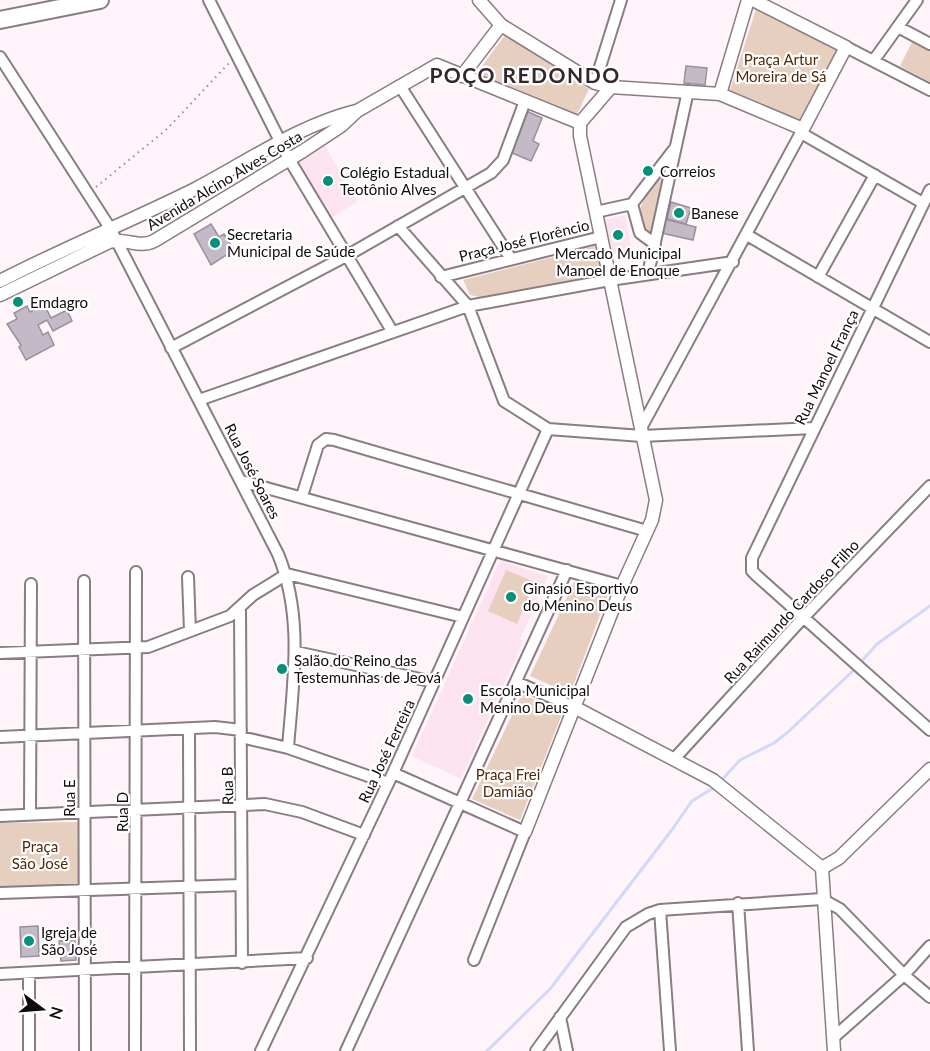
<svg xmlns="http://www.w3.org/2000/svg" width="930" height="1051" viewBox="0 0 930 1051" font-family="Lato,sans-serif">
<rect width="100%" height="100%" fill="#fef4f9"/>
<path fill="#fce3ef" d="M325,146l32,56 -26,16 -33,-58z
M625,215l7,35 -20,4 -7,-34z
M500,561l48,15 -28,63 3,3 -62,137 -49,-23z"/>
<path fill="#e7cfbf" d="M756,9l82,40 -37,72 -71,-31z
M505,35l84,54 -12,25 -100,-41z
M912,42l18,9v31l-30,-16z
M666,168l-15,66c-29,-15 3,-50 15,-66z
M596,246l8,28 -124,23 -10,-2 -7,-15z
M506,570l29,12 -18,42 -29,-13z
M574,582l34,12 -38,100 -40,-18z
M522,694l41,18 -43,108 -48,-21z
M78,822l2,64 -80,2v-65z"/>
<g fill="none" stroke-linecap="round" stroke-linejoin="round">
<path stroke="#d2d8f9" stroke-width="3" d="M860,663l17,-19 53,-38
M720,782l20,-22 34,-17 14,-11 68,-64
M487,1051l63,-62 121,-158 21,-30 23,-14"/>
</g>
<path fill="#c2bac7" stroke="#98909d" stroke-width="1.5" d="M686,66l21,2 -2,17 -21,-2z
M526,111l16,7 -9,23 6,3 -8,17 -21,-9z
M671,202l20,6 -5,16 -19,-5z
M664,219l32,8 -3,13 -32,-7z
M211,224l8,13 5,-3 10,16 -23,15 -17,-31z
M44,304l7,14 16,-8 5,11 -19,10 -6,-11 -9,5 5,10 5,-3 6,13 -28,15 -7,-13 2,-2 -14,-21 10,-5 -3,-6 13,-7 3,6z
M38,926l1,30 -18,1 -1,-30z
M75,940l1,20 -15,1 -2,-20z"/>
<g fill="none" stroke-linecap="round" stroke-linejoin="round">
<g stroke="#8a7c83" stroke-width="14">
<path id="minor" d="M209,0l80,159 103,172
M898,27l32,17
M846,47l84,43
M0,57l110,171 168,326c26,63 15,128 10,194
M874,60l43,-60
M595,83l26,-83
M400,86l111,173
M801,133l122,70
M930,190l-178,368v13l4,4 174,155
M632,204l8,29 15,11
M596,212l36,-8 43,-56
M398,226l70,80 36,95 44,28 94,7 171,-8
M747,235l183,107
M648,274l40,-183
M441,277l160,-40
M818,277l57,-102
M171,348l177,-93 143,-82 12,-13 22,-59
M199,400l269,-94 142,-26 123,-18
M641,428l162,-299
M241,481l381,105
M302,496l16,-51 8,-6 8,1 313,91
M188,577l2,54
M84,581l1,470
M240,608l2,355
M296,652l138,30
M0,653l148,-6 82,-31 23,-21 34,-21 176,43
M516,682l58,25
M189,729l1,322
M0,737l215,-10 26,3
M241,737l47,11 100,35
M675,758l127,-139 128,-133
M393,773l132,59 -51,128
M30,815l1,-231
M0,816l265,-12 37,8 62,23
M0,893l241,-8
M738,903l10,148
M660,910l10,141
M29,973v78
M0,974l307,-16
M560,1017l7,34
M833,1038l71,-63 26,-29
M135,1051l1,-479
M261,1051l132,-278 155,-344
M346,1051l221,-481
M536,1051l90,-124 22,-13 12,-4 162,-11 18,10 64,66 26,22"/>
</g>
<g stroke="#8a7c83" stroke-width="15">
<path id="tertiary" d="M479,0l22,25 94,58 16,4 109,7 83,35 43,-82 -93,-47
M462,76l39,-51
M720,94l28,-94
M580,123l31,-36
M0,281c64,-33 131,-60 195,-92 52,-27 104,-64 161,-78
M0,295l109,-53c16,-5 30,7 45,-1l149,-90 38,-25 16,-15 80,-46 143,58
M574,707l139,73 109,88
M525,832l97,-246 30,-66 4,-20 -76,-364v-13
M822,868l12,183
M822,868l17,-10 91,-89"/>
</g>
<g stroke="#8a7c83" stroke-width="20">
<path id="primary" d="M0,20l100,-20"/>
</g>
<path stroke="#958d91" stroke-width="2" stroke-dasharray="1.5 4.5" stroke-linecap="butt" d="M96,187l71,-58 63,-67"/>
<use href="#minor" stroke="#fff" stroke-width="10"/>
<use href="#tertiary" stroke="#fff" stroke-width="12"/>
<use href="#primary" stroke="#fff" stroke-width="16"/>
</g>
<g fill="#06907a" stroke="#fff" stroke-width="2">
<circle cx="648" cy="171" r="6"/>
<circle cx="328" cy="181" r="6"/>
<circle cx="679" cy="213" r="6"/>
<circle cx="618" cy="235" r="6"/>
<circle cx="215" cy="243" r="6"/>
<circle cx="18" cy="302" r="6"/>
<circle cx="511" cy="597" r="6"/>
<circle cx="282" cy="669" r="6"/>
<circle cx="468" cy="699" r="6"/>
<circle cx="29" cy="941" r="6"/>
</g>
<g text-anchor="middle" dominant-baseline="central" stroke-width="4.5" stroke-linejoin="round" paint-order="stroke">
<g font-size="15" fill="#522906" stroke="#fff">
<text x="781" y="59">Praça Artur<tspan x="781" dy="17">Moreira de Sá</tspan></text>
<text x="508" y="774">Praça Frei<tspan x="508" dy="17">Damião</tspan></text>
<text x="40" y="846">Praça<tspan x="40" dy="17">São José</tspan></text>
</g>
<g font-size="15" fill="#110b0e" stroke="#fff" text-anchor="start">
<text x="660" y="171">Correios</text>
<text x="340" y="172">Colégio Estadual<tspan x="340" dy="17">Teotônio Alves</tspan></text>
<text x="691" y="213">Banese</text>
<text x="227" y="234">Secretaria<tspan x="227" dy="17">Municipal de Saúde</tspan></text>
<text x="618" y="253" text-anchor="middle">Mercado Municipal<tspan x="618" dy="17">Manoel de Enoque</tspan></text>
<text x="30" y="302">Emdagro</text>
<text x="523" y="588">Ginasio Esportivo<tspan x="523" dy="17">do Menino Deus</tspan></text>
<text x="294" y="660">Salão do Reino das<tspan x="294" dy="17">Testemunhas de Jeová</tspan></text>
<text x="480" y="690">Escola Municipal<tspan x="480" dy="17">Menino Deus</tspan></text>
<text x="41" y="932">Igreja de<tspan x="41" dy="17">São José</tspan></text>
</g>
<g font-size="15" fill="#110b0e" stroke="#fff">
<text transform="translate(224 180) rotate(-31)">Avenida Alcino Alves Costa</text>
<text transform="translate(524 240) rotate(-14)">Praça José Florêncio</text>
<text transform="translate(826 367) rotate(-64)">Rua Manoel França</text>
<text transform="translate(253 471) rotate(63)">Rua José Soares</text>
<text transform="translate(791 611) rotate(-47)">Rua Raimundo Cardoso Filho</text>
<text transform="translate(386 751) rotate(-65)">Rua José Ferreira</text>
<text transform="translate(227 786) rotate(-91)">Rua B</text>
<text transform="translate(69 798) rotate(-90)">Rua E</text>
<text transform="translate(122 812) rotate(-90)">Rua D</text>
</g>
<g font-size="21" font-weight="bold" letter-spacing="1.5" fill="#33272d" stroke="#fff">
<text x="525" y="74">POÇO REDONDO</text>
</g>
</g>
<g transform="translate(42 1009) rotate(106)" stroke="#ffffff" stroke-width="4.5" paint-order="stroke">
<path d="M0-4.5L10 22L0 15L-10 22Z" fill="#110b0e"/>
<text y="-9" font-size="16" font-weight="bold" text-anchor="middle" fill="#110b0e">N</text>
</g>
</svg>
